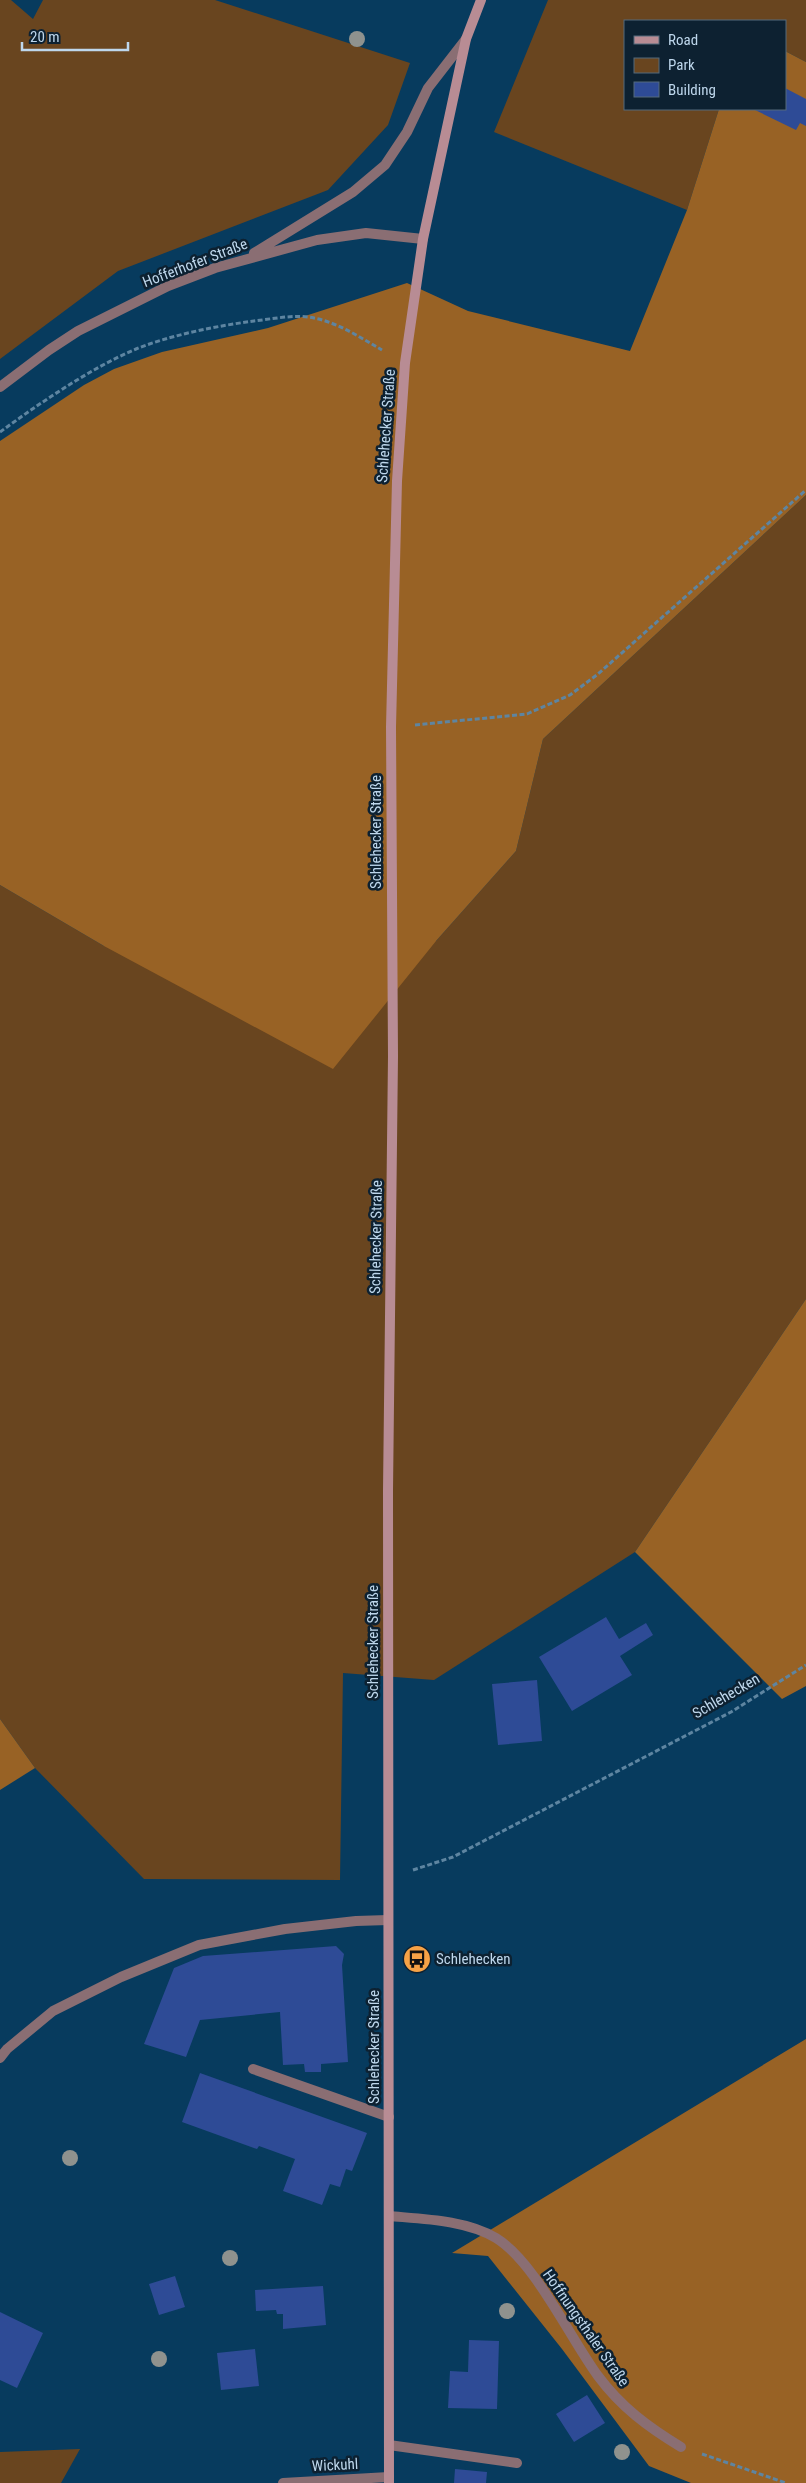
<svg xmlns="http://www.w3.org/2000/svg" width="806" height="2483" viewBox="0 0 806 2483" font-family="'Roboto Condensed',sans-serif">
<rect width="100%" height="100%" fill="#073b5e"/>
<path fill="#69451f" d="M0,0h11l22,19 10,-19h172l195,63 -22,62 -60,65 -210,81 -118,88z
M548,0h258v62l-21,-11v-30h-160v88h94l-32,101 -193,-78z
M806,495v804l-171,253 -201,128 -91,-7 -3,207 -196,-1 -109,-111 -35,-49v-834l104,61 332,-5 80,-90 27,-112z
M80,2449l-19,34h-61v-31z"/>
<path fill="#986225" d="M785,51l21,11v433l-263,244 -27,112 -80,90 -103,128 -229,-123 -104,-61v-444l84,-56 30,-16 48,-17 106,-24 139,-45 61,28 162,40 57,-141 32,-101h66z
M806,1299v387l-24,13 -147,-147z
M0,1719l35,49 -35,22z
M806,2039v444h-115l-42,-17 -87,-117 -74,-93 -36,-3z"/>
<path fill="#2e4b96" d="M785,88l21,11v27l-6,-3 -4,7 -43,-21h32z
M606,1617l13,22 27,-16 7,12 -33,21 12,19 -60,36 -33,-54z
M537,1680l5,61 -44,4 -6,-61z
M336,1946l8,8 -2,11 6,97 -27,2v8h-16l-1,-8 -21,1 -3,-53 -80,8 -14,37 -42,-13 30,-76 29,-12z
M200,2073l167,60 -15,38 -6,-2 -6,18 -10,-3 -8,21 -39,-14 12,-32 -36,-13 -2,3 -75,-27z
M175,2276l10,31 -26,8 -10,-31z
M323,2286l3,39 -43,4v-15h-6l-1,-4 -20,1 -1,-21z
M0,2312l43,21 -26,55 -17,-8z
M469,2340l30,1 -2,68 -49,-1 2,-37 18,1z
M255,2349l4,37 -38,4 -4,-37z
M587,2395l18,28 -31,19 -18,-28z
M455,2469l32,3 -1,11h-32z"/>
<g fill="none" stroke-linecap="round" stroke-linejoin="round">
<path stroke="#5e85a1" stroke-width="3" stroke-dasharray="5 2.5" stroke-linecap="butt" d="M0,432c40,-29 91,-64 136,-83 35,-14 80,-23 118,-28 18,-2 41,-7 60,-3 25,5 47,20 68,32
M415,725l112,-11 43,-19 28,-21 208,-184
M413,1870l40,-13 278,-145 75,-47
M702,2454l84,29"/>
<path stroke="#8a6e73" stroke-width="10" d="M0,2058l7,-9 46,-38 68,-34 78,-32 86,-16 71,-8 32,-1
M253,2069l136,48
M389,2445l128,18"/>
<path stroke="#8a6e73" stroke-width="10" d="M389,2216c34,3 77,4 107,22 39,24 74,100 102,138 23,31 50,51 83,71
M283,2483l106,-6"/>
<path stroke="#8a6e73" stroke-width="10" d="M254,253l99,-61 32,-27 22,-33 21,-44 38,-49
M0,387l49,-37 29,-19 90,-45 47,-18 102,-28 49,-7 57,6"/>
<path stroke="#b88c94" stroke-width="10" d="M389,2483l-1,-992 5,-435 -2,-329 6,-246 8,-118 18,-124 43,-200 15,-39"/>
</g>
<g fill="#8f928e">
<circle cx="357" cy="39" r="8"/>
<circle cx="70" cy="2158" r="8"/>
<circle cx="230" cy="2258" r="8"/>
<circle cx="507" cy="2311" r="8"/>
<circle cx="159" cy="2359" r="8"/>
<circle cx="622" cy="2452" r="8"/>
</g>
<defs>
<g id="bus-disc" transform="scale(1.4375)"><circle r="9.5" fill="#f6a246" stroke="#0d2131"/><path d="M-5-6H5V4H4V6H2V4H-2V6H-4V4H-5ZM-3.5-4V0h7V-4ZM-3.5 1.2v1.5H-2V1.2ZM2 1.2v1.5H3.5V1.2Z" fill="#111"/></g>
</defs>
<g fill-rule="evenodd">
<use href="#bus-disc" x="417" y="1959"/>
</g>
<g text-anchor="middle" dominant-baseline="central" stroke-width="5" stroke-linejoin="round" paint-order="stroke">
<g font-size="15" fill="#bed7ec" stroke="#0d2131">
<text transform="translate(195 263) rotate(-21)">Hofferhofer Straße</text>
<text transform="translate(386 426) rotate(-86)">Schlehecker Straße</text>
<text transform="translate(376 832) rotate(-90)">Schlehecker Straße</text>
<text transform="translate(376 1237) rotate(-89)">Schlehecker Straße</text>
<text transform="translate(373 1642) rotate(-90)">Schlehecker Straße</text>
<text transform="translate(726 1696) rotate(-30)">Schlehecken</text>
<text transform="translate(374 2047) rotate(-90)">Schlehecker Straße</text>
<text transform="translate(586 2328) rotate(55)">Hoffnungsthaler Straße</text>
<text transform="translate(335 2465) rotate(-3)">Wickuhl</text>
</g>
<g font-size="15" fill="#bed7ec" stroke="#0d2131" text-anchor="start">
<text x="436" y="1959">Schlehecken</text>
</g>
</g>
<rect x="624" y="20" width="162" height="90" fill="#0d2131" stroke="#546a7c"/>
<rect x="634" y="36" width="25" height="8" fill="#b88c94" stroke="#546a7c"/>
<text x="668" y="45" font-size="15" fill="#bed7ec">Road</text>
<rect x="634" y="58" width="25" height="15" fill="#69451f" stroke="#546a7c"/>
<text x="668" y="70" font-size="15" fill="#bed7ec">Park</text>
<rect x="634" y="82" width="25" height="15" fill="#2e4b96" stroke="#546a7c"/>
<text x="668" y="95" font-size="15" fill="#bed7ec">Building</text>
<path d="M22 42v8h106v-8" fill="none" stroke="#bed7ec" stroke-width="2.5"/>
<text x="30" y="42" font-size="15" fill="#bed7ec" stroke="#0d2131" stroke-width="4" paint-order="stroke">20 m</text>
</svg>
